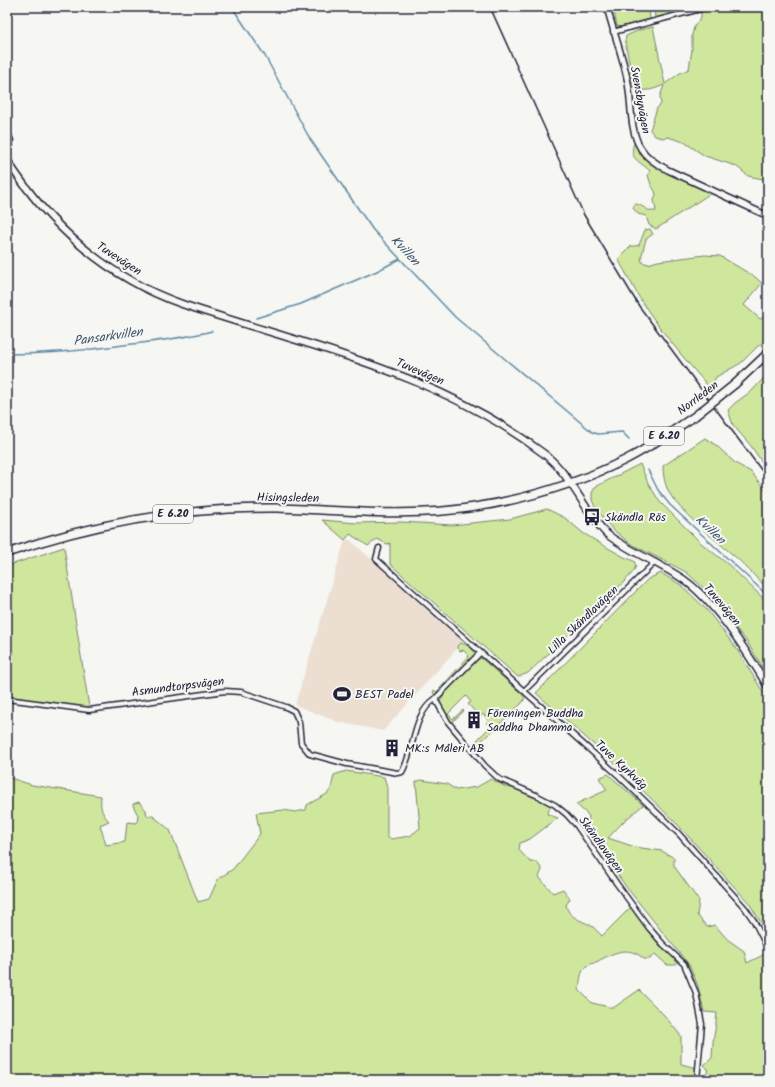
<svg xmlns="http://www.w3.org/2000/svg" width="775" height="1087" viewBox="0 0 775 1087" font-family="Kalam,sans-serif">
<rect width="100%" height="100%" fill="#f6f6f2"/>
<filter id="ink" filterUnits="userSpaceOnUse"><feTurbulence type="fractalNoise" baseFrequency=".025" numOctaves="2"/><feDisplacementMap in="SourceGraphic" scale="8" xChannelSelector="R" yChannelSelector="G"/><feConvolveMatrix kernelMatrix="1 2 1 2 8 2 1 2 1" color-interpolation-filters="sRGB"/></filter>
<g filter="url(#ink)">
<path fill="#ecdfd1" d="M345,540h5l113,102 -80,89 -45,-9 -43,-17z"/>
<path fill="#cee79d" stroke="#78846c" d="M613,7h36l1,12 -29,8 -4,-1z
M654,7h37l1,2 -37,9z
M701,7h67v173l-20,-4 -12,-10 -31,-10 -21,-14 -16,-5 -5,1 -8,-2 -5,-6 7,-22 4,-4 -1,-7 4,-12c-12,5 -17,7 -30,3l-9,-47 1,-5 13,-6 14,-3 12,57 15,-11 9,-4 3,-20v-14l2,-8 7,-10z
M635,141c7,23 56,42 76,52l-55,36 -7,-4 -3,-9 -8,-2 -5,-6 2,-4c8,0 12,9 21,7l-2,-11 2,-5 -1,-4 -4,-6 -3,-10 2,-4c-11,-11 -23,-12 -15,-30z
M650,229l3,5 -7,5 -5,19 1,4 6,2 10,-3 47,-6 15,1 35,21 7,6 -18,22 16,14 8,-4v24l-10,7 -17,17 -25,14 -6,11c-25,-28 -51,-59 -71,-91 -7,-13 -14,-25 -21,-38l13,-13h4l4,-1 6,-15z
M768,373v98l-17,-25 -18,-21 -5,-15 7,-7 18,-13z
M705,438l12,8 18,17 16,9 17,21v94l-1,1c-12,-11 -23,-24 -35,-34 -20,-17 -42,-34 -58,-54 -8,-10 -11,-22 -11,-34z
M640,464l8,19 12,19 41,41 28,22 39,38v73l-21,-34 -40,-51 -21,-19 -55,-28 -19,-15 -17,-22 -3,-7v-7l3,-6z
M547,509l18,9 18,15 18,11 23,13 10,4 2,5 -3,6 -8,9 -97,92 -10,4 -128,-113v-21l-3,1 -10,-5 -9,7 -18,-12 -5,6 -23,-20 34,3 45,-1 51,3 58,-6z
M64,547l25,160h-11l-71,-11v-130z
M661,573l20,12 26,25 29,38 32,52v234l-19,-31 -70,-77 -59,-58 -84,-75 112,-114z
M460,643c6,1 15,6 15,12l-38,40h-2l-2,-2 1,-3 3,2 32,-36 -6,-6 -3,1 -3,-3v-2z
M481,658l41,36 3,4 -3,5 -47,44 -2,-3 17,-17 -4,-4 2,-1 -2,-2 1,-2 -4,-4 -3,3 -12,-13 3,-2 -5,-6 -18,18 5,5 10,-9 1,1 -12,11h-2l-11,-17 2,-6 4,-6 32,-33z
M346,771l38,6 3,10v50l4,2 19,-3 10,-8 -4,-46 5,-2 26,4 9,6 21,-3 14,-8 15,8 11,2 22,10 12,7 -4,8 11,4 -28,21 -10,4 -1,7 11,12h7l5,8 -3,7 14,16 10,-4 7,10 -4,6c2,12 14,15 24,20 4,2 8,7 12,11l30,-30 27,39 12,8 8,9 -4,3h-8l-12,-11 -5,5h-6c-16,-14 -29,-7 -46,2 -4,2 -11,4 -14,8 -4,5 -4,14 -5,21l13,13 21,5 26,-18 24,24 18,22v28l16,4 -3,12h-687v-303l25,8 69,11c-1,11 0,17 8,25l-9,4 6,20 19,-3 2,-20 10,1 1,-8 -4,-7 -1,-4 6,-2 7,8 1,6h6l17,14 28,72 11,-3 9,-20 15,-10 27,-35 -4,-21 28,-3 11,2 11,-2 1,-5 20,-11 4,-5 3,-14z
M608,774l35,31 -20,17 -15,16 27,9 27,4 12,7v8l25,35 -2,14 10,12 8,-2 12,14 17,12 3,12 20,-10 1,127h-63l3,-11 -4,-4 8,-7 1,-16 2,-12 2,-17 -13,-1 -6,-26 -9,-21 -62,-77 -40,-56 2,-16 -13,-12 31,-14 -8,-12z"/>
<g fill="none" stroke-linecap="round" stroke-linejoin="round">
<path stroke="#5f8aa3" stroke-width="1.5" d="M232,7l33,49 45,83 63,91 82,87 137,115 6,2 24,-2 7,7
M256,318l45,-14 76,-33 23,-12
M7,354c37,0 73,-3 110,-8 32,-4 64,-7 95,-15
M648,470l10,20 12,15 98,91"/>
<g stroke="#22223b" stroke-width="7">
<path id="minor" d="M613,32l95,-25
M379,548l-3,11 243,217 60,58 66,74 9,13 14,28
M480,653l-45,46 13,23 37,44 14,13 37,16 19,10 11,9 11,12 40,58 32,44 14,16 21,20 12,29 6,31 -5,56
M524,691l131,-129
M7,699l82,11 136,-19 16,1 45,15 8,4 5,11 2,21 9,11 37,10 51,9 4,-1c13,-23 10,-57 33,-73"/>
</g>
<g stroke="#22223b" stroke-width="8">
<path id="tertiary" d="M607,7c6,24 15,47 20,71 5,21 2,51 13,69 6,11 18,18 28,23l100,46"/>
</g>
<g stroke="#22223b" stroke-width="9">
<path id="secondary" d="M7,8v-1
M7,133l3,8 -3,8
M7,160c42,66 101,118 175,144 124,42 255,68 361,149 20,15 31,36 45,57 6,8 12,18 20,25 23,17 51,28 75,44 32,22 65,74 85,108"/>
</g>
<g stroke="#22223b" stroke-width="10">
<path id="trunk" d="M735,384l33,-31
M7,553c87,-30 179,-46 271,-45 66,2 132,10 197,-1 52,-8 103,-24 150,-47 25,-12 47,-29 70,-44"/>
</g>
<use href="#minor" stroke="#f6f6f2" stroke-width="4"/>
<use href="#tertiary" stroke="#f6f6f2" stroke-width="5"/>
<use href="#secondary" stroke="#f6f6f2" stroke-width="6"/>
<use href="#trunk" stroke="#f6f6f2" stroke-width="7"/>
<path stroke="#22223b" stroke-width="1.5" d="M490,7l94,208 55,91 129,173"/>
<g stroke="#22223b" stroke-width="10" stroke-linecap="butt">
<path id="trunk-bridge" d="M695,416l40,-32"/>
</g>
<use href="#trunk-bridge" stroke="#f6f6f2" stroke-width="7"/>
</g>
</g>
<defs>
<g id="bus-bare" transform="scale(1.38)"><path d="M-5-6H5V4H4V6H2V4H-2V6H-4V4H-5ZM-3.5-4V0h7V-4ZM-3.5 1.2v1.5H-2V1.2ZM2 1.2v1.5H3.5V1.2Z" fill="#22223b" stroke="#f6f6f2" stroke-width="2.5" paint-order="stroke"/></g>
<g id="stadium-bare" transform="scale(1.38)"><path d="M0-5a6.5 5 0 1 0 0 10a6.5 5 0 1 0 0-10ZM-3.5-1.8h7v3.6h-7Z" fill="#22223b" stroke="#f6f6f2" stroke-width="2.5" paint-order="stroke"/></g>
<g id="building-bare" transform="scale(1.38)"><path d="M-4-6H4V6H1V3H-1V6H-4ZM-2.5-4.3h1.7v1.8h-1.7ZM.8-4.3h1.7v1.8H.8ZM-2.5-1h1.7V.8h-1.7ZM.8-1h1.7V.8H.8Z" fill="#22223b" stroke="#f6f6f2" stroke-width="2.5" paint-order="stroke"/></g>
</defs>
<g fill-rule="evenodd">
<use href="#bus-bare" x="592" y="517"/>
<use href="#stadium-bare" x="342" y="694"/>
<use href="#building-bare" x="474" y="720"/>
<use href="#building-bare" x="392" y="748"/>
</g>
<g text-anchor="middle" dominant-baseline="central" stroke-width="4" stroke-linejoin="round" paint-order="stroke">
<g fill="#f6f6f2" stroke="#626272" stroke-width="1">
<rect x="644" y="427" width="40" height="18" rx="3"/>
<rect x="153" y="505" width="40" height="18" rx="3"/>
</g>
<g font-size="11" font-weight="bold" fill="#22223b">
<text x="664" y="436">E 6.20</text>
<text x="173" y="514">E 6.20</text>
</g>
<g font-size="12" fill="#22223b" stroke="#f6f6f2">
<text transform="translate(640 100) rotate(80)">Svensbyvägen</text>
<text transform="translate(119 259) rotate(33)">Tuvevägen</text>
<text transform="translate(420 372) rotate(23)">Tuvevägen</text>
<text transform="translate(698 398) rotate(-37)">Norrleden</text>
<text transform="translate(288 498) rotate(1)">Hisingsleden</text>
<text transform="translate(722 605) rotate(50)">Tuvevägen</text>
<text transform="translate(583 620) rotate(-44)">Lilla Skändlavägen</text>
<text transform="translate(178 687) rotate(-7)">Asmundtorpsvägen</text>
<text transform="translate(621 765) rotate(43)">Tuve Kyrkväg</text>
<text transform="translate(601 845) rotate(54)">Skändlavägen</text>
</g>
<g font-size="12" fill="#22223b" stroke="#f6f6f2" text-anchor="start">
<text x="605" y="517">Skändla Rös</text>
<text x="355" y="694">BEST Padel</text>
<text x="487" y="713">Föreningen Buddha<tspan x="487" dy="14">Saddha Dhamma</tspan></text>
<text x="405" y="748">MK:s Måleri AB</text>
</g>
<g font-size="13" font-style="italic" fill="#40566f" stroke="#f6f6f2">
<text transform="translate(405 251) rotate(47)">Kvillen</text>
<text transform="translate(108 337) rotate(-8)">Pansarkvillen</text>
<text transform="translate(710 530) rotate(43)">Kvillen</text>
</g>
</g>
<rect width="775" height="1087" fill="none" stroke="#f6f6f2" stroke-width="24"/>
<rect x="12" y="12" width="751" height="1063" fill="none" stroke="#22223b" stroke-width="1.5" filter="url(#ink)"/>
</svg>
